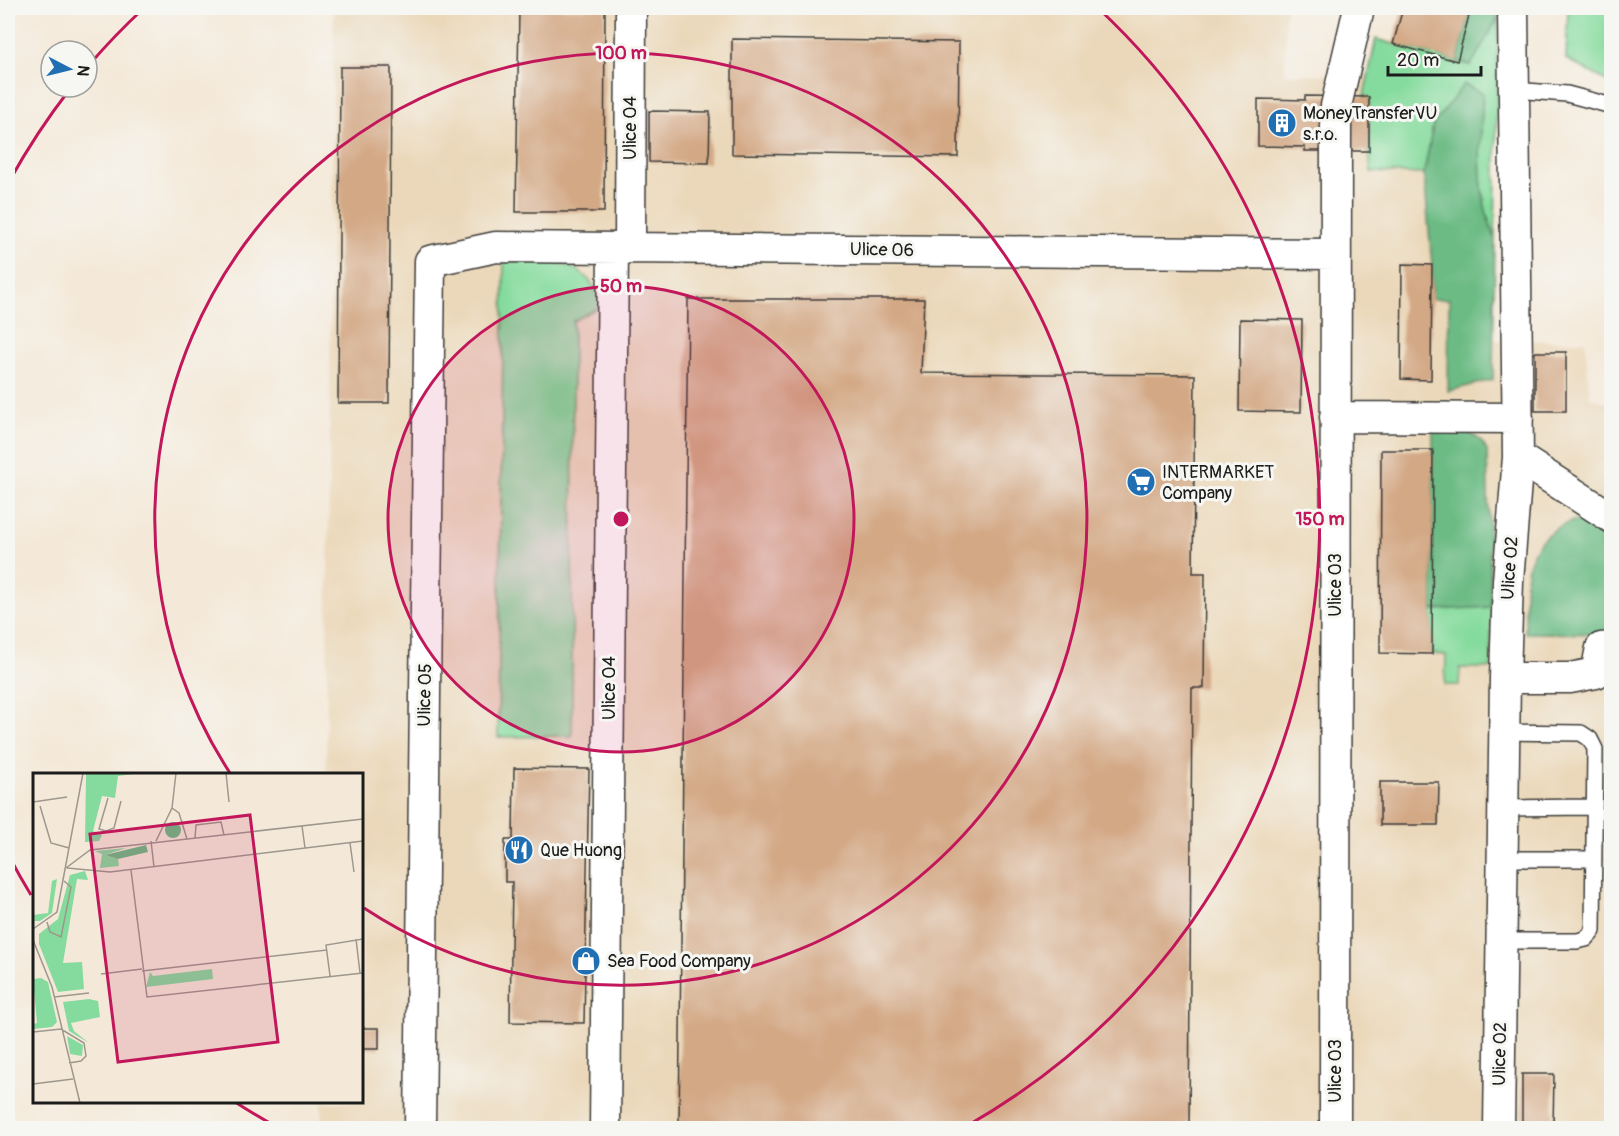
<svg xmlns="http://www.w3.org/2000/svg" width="1619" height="1136" viewBox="0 0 1619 1136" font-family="Pangolin,sans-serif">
<rect width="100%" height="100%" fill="#f6f6f2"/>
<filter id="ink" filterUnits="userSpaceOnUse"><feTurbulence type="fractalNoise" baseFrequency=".0167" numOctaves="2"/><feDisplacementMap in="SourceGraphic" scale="12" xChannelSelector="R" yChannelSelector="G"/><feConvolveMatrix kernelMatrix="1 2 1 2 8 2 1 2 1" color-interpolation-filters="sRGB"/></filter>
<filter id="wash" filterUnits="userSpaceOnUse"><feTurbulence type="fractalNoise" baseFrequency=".008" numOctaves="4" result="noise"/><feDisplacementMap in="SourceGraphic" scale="24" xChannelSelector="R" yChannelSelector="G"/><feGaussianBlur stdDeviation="1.35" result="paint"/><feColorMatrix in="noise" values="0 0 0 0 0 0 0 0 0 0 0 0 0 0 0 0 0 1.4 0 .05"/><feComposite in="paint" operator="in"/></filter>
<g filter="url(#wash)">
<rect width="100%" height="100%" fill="#f4e9d9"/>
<path fill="#ebd8ba" d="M334,8h952l-1,66 166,3v263l134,1 5,56 21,7v724h-1290l1,-26h40v-328h-36z"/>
<path fill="#85db9d" stroke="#507c5c" stroke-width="1.5" d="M1568,8h43v65l-3,9 -42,-23z
M1498,18l-3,220c-20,-45 -15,-96 -12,-144l-50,31 -9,49 -53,-2 -2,-21v-54l-5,-1 12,-57 94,26z
M504,261c44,2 81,-7 99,44l-30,16 -1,415 -74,1z
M1491,607v61h-31l-1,17h-14l1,-30 -14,-1v-44z"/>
<path fill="#6cbb84" stroke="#446c50" stroke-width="1.5" d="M1471,8h27v10l-27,47 -14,-4z
M1464,84l19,10c-3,48 -8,99 12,144l-2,142 -45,11 1,-92h-17v-34l-8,-91 9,-49z
M1433,429c22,0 44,-1 54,22l4,156 -59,3z
M1573,521c4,0 10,-1 14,1 31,9 24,87 24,112l-86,-1c1,-49 -8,-93 48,-112z"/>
<g id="blocks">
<path fill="#d3a885" d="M519,8h86l-1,204h-88z
M1403,8h68l-14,53 -64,-17z
M732,39l227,3 -1,115 -226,-3z
M340,67h51l-2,336h-51z
M1305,96l64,1v54h-64v-4l-47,-1v-47l47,1z
M649,111l61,1 -1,51 -60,-1z
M1402,264l30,1 -1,115 -30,-1z
M688,299h236l-3,74 274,2 -2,198h12l-1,115h-12l-3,440h-510z
M1240,319l62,1 -1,92 -62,-1z
M1535,352h31v59h-31z
M1381,450h52l-1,204 -52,-1z
M514,768l75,1 -5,254 -74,-1 2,-140h-7v-42h8z
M1380,782h59l-1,43h-58z
M362,1028h17v21h-17z
M1522,1074h32l-1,54h-31z"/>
</g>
</g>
<g filter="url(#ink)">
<use href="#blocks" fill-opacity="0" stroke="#3c3b38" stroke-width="1.5"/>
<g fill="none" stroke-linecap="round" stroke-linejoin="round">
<g stroke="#3c3b38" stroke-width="18">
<path id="lane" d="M1514,90l53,4 45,12
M1503,808l91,-1
M1503,859h91
M1502,941h75l9,-2 7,-8 2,-182 -5,-10 -9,-6 -77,-1"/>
</g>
<g stroke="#3c3b38" stroke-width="33">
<path id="street" d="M630,248l1,-240
M1335,417l183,1
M1518,457l94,61
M1505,678h65l26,-5 5,-25 11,-1
M420,1128l10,-867 66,-14 840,7
M605,1128l8,-880
M1335,1128l1,-1022 23,-98
M1499,1128l6,-450 3,-97 10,-124 -5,-449"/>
</g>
<use href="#lane" stroke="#fff" stroke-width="15"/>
<use href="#street" stroke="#fff" stroke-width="30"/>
</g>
</g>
<circle cx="621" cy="519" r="233" fill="#c2185b" fill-opacity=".12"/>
<g fill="none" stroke="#c2185b" stroke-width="3">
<circle cx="621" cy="519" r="233"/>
<path d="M230 773A466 466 0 1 1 364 908"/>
<path d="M277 1127A699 699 0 0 1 235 1102M31 895A699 699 0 0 1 10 858M10 180A699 699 0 0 1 70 89M89 65A699 699 0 0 1 144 8M1098 8A699 699 0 0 1 965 1127"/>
</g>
<defs>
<g id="building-disc" transform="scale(1.5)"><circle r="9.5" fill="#1f6fb2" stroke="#f6f6f2"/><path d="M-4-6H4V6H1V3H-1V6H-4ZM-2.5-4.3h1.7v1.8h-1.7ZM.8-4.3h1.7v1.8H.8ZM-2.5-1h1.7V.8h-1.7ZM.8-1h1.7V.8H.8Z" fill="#fff"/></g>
<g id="supermarket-disc" transform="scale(1.5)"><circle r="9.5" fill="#1f6fb2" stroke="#f6f6f2"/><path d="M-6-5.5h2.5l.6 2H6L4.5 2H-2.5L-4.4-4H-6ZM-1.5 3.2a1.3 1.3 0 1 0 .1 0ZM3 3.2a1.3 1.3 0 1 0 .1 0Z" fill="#fff"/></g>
<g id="restaurant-disc" transform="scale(1.5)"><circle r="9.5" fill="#1f6fb2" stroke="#f6f6f2"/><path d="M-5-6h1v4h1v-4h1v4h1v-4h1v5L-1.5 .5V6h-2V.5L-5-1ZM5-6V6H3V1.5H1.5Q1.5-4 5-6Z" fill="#fff"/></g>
<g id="shop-disc" transform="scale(1.5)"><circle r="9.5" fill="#1f6fb2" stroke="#f6f6f2"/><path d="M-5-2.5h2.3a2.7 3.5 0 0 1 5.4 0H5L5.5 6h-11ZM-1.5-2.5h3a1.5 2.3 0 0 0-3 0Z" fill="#fff"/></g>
</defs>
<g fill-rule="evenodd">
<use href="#building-disc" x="1282" y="123"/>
<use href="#supermarket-disc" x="1141" y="482"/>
<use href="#restaurant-disc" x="519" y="850"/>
<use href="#shop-disc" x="586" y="961"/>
</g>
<g text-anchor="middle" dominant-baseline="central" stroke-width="6" stroke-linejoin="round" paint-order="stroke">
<g font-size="18" fill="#1c1c1c" stroke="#f6f6f2" text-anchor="start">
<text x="1303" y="113">MoneyTransferVU<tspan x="1303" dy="21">s.r.o.</tspan></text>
<text x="1162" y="472">INTERMARKET<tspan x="1162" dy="21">Company</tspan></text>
<text x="540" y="850">Que Huong</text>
<text x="607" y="961">Sea Food Company</text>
</g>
<g font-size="18" fill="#1c1c1c" stroke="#f6f6f2">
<text transform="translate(630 128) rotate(-90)">Ulice 04</text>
<text transform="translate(882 250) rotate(1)">Ulice 06</text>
<text transform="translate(1510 568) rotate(-86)">Ulice 02</text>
<text transform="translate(1335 585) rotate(-90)">Ulice 03</text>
<text transform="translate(609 688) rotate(-90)">Ulice 04</text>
<text transform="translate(425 695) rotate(-89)">Ulice 05</text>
<text transform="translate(1500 1054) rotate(-89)">Ulice 02</text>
<text transform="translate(1335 1071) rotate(-90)">Ulice 03</text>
</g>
</g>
<g transform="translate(33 773)">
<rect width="330" height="330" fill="#f4e9d9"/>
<path d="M53,0h56l-24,3 -3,22 -13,-2 -9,35 9,4 -3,6 -14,1zM93,75l-21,7 13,4 1,7 -19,2 2,-14 -7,-3zM52,98l3,9 -11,-1 -14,84 19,-1 2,27 -26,3 -19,-48v-10l19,-15 12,-44zM24,106l-5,34 -12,8h-7v-6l15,-2 4,-32zM179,196l1,10 -67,8 4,-15 3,4zM8,205l7,4 9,40 -5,5 -19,2v-5l4,-1 -4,-44zM56,226l9,2 2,16 -29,6 3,8 15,12 -20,-12 -6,-29zM34,263l16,9 -1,11 -12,-2z" fill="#85db9d"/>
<path d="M132 57a8 8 0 1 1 16 0a8 8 0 1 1-16 0ZM113,72l2,7 -13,3 -17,4 -13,-4z" fill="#6cbb84"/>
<path fill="none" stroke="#9e978d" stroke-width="1.5" d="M193,0l3,29M75,25l-9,31 7,2 8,-3 7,-27M0,29l34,-5M7,33l11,37 18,5M139,35l7,5 8,26M269,53l3,22M162,65l1,-13 25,-3 3,13M118,68l3,26M123,68l16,-33 4,-35M317,70l4,29M33,95l24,-18 273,-31M34,95l43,4 253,-31M98,97l16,127 216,-24M14,149l3,10 11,5 10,-50 -7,-6M0,156l24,-17 26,-139M323,166l4,34M0,167l19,47 28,116M235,184l3,26M109,198l185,-21M68,201l41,-5M297,203l-4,-31 37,-6M21,224l35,-4M0,259l28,-3 23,14 2,13 -5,5 -12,2M0,311l40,-5"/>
<path fill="#c2185b" fill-opacity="0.15" stroke="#c2185b" stroke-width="3" d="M217,42l28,227 -160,20 -28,-228z"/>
<rect width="330" height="330" fill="none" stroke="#1c1c1c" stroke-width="3"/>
</g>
<circle cx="621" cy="519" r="9" fill="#c2185b" stroke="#f6f6f2" stroke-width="3"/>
<g font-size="18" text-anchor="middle" font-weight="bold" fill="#c2185b" stroke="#f6f6f2" stroke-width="6" stroke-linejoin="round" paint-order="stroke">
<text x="621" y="59">100 m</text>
<text x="621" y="292">50 m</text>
<text x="1320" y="525">150 m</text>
</g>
<rect width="1619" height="1136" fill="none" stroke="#f6f6f2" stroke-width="30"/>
<g transform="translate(69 69) rotate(97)"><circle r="28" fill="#f6f6f2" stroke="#9f9f9c" stroke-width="1.5"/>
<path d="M0-4.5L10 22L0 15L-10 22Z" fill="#1f6fb2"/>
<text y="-9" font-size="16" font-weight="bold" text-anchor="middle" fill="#1c1c1c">N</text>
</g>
<path d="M1388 66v9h93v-9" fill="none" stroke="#1c1c1c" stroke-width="3"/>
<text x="1397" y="66" font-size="18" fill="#1c1c1c" stroke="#f6f6f2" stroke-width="4.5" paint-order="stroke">20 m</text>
</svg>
